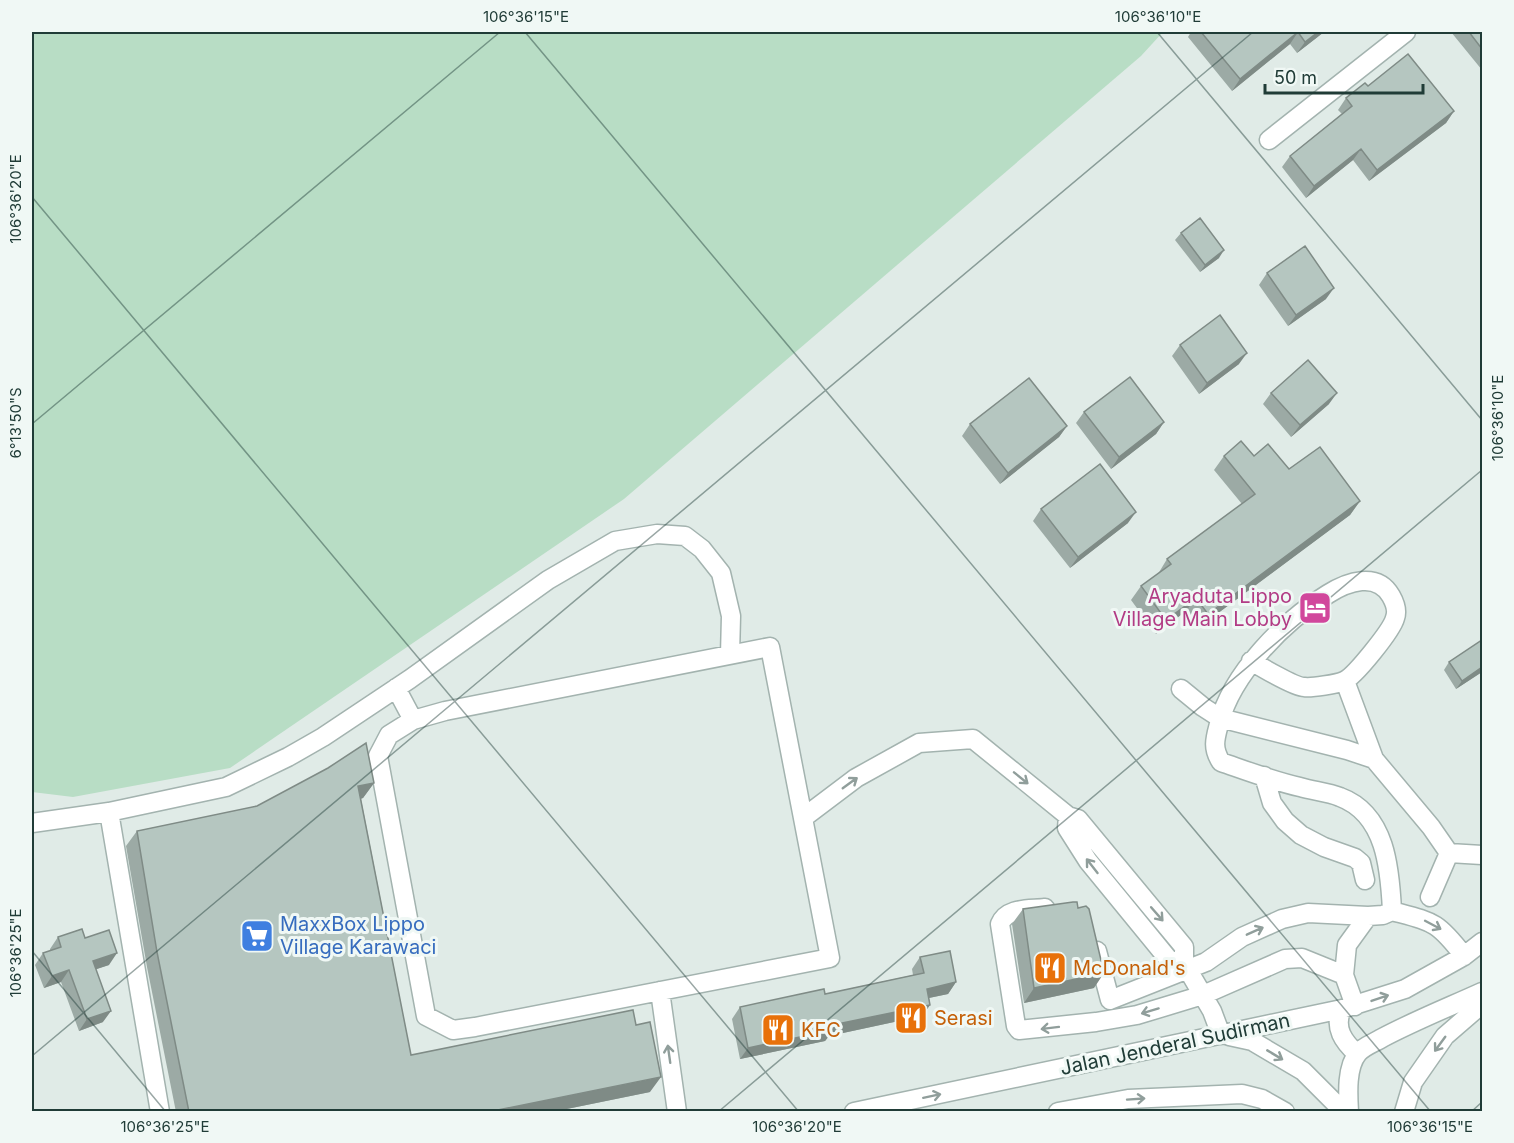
<svg xmlns="http://www.w3.org/2000/svg" width="1514" height="1143" viewBox="0 0 1514 1143" font-family="Inter,sans-serif">
<rect width="100%" height="100%" fill="#e0ebe7"/>
<path fill="#b8ddc5" d="M32,32h1131l-22,24 -517,443 -394,269 -157,29 -41,-5z"/>
<g fill="none" stroke-linecap="round" stroke-linejoin="round">
<g stroke="#a3b3af" stroke-width="21">
<path id="minor" d="M1269,140l137,-108
M770,647l60,311 -355,69 -22,3 -27,-14 -48,-260 11,-21 24,-15 32,-9z
M1251,661c10,6 44,26 53,26 8,1 33,-3 40,-6 11,-5 48,-51 51,-63 3,-8 0,-15 -4,-22 -14,-25 -44,-14 -63,-2 -44,27 -96,79 -109,130 -4,15 -7,24 2,38 26,9 52,19 79,25 13,4 28,5 40,10 46,17 50,72 52,114
M1345,681l29,78
M396,688l17,32
M1181,689l22,18 17,11 127,32 27,9 57,68 18,26
M1264,776l8,27 13,18 16,14 23,12 31,11 6,5 4,17
M109,812l51,300
M803,818l53,-40 63,-35 54,-4 95,77 10,3 106,128v16l-15,-3 -81,-99 -21,-33 1,-12
M32,823l77,-11 117,-25 62,-30 35,-20 87,-58 138,-99 67,-39 42,-7 28,2 17,13 19,24 10,43 -1,39
M1430,897l19,-44 33,2
M1045,908c-16,2 -38,-1 -45,16l16,102 3,4 77,-8 41,-7 66,-20 82,-36 17,-1 42,17
M1097,951l13,49 96,-38 36,-25 40,-18 26,-6 60,3
M1184,963l28,48 9,24
M660,991l17,121
M1355,1006l-11,-31 3,-30 21,-29 15,-1 9,-4c41,11 45,10 72,45
M1342,1009c-9,19 2,33 15,45
M1229,1036l23,5 51,30 41,41
M854,1112l488,-103 63,-20 59,-33 18,-14
M1058,1112l70,-13 114,-5 20,5 23,13
M1349,1112c-1,-17 -3,-45 9,-59 6,-7 16,-10 24,-15 32,-17 67,-31 100,-46
M1404,1112l9,-30 32,-46 37,-32"/>
</g>
<use href="#minor" stroke="#fff" stroke-width="18"/>
</g>
<path fill="#9caaa5" d="M1191,32h133l-27,21 -7,-9 -58,47 -44,-54z
M1451,32h31v38z
M1368,86l86,25 -8,12 -77,58 -16,-21 -47,38 -24,-31 8,-11 52,-42 -4,-4 8,-12z
M1181,233l38,25 -19,14 -25,-32z
M1267,273l59,26 -38,27 -29,-41z
M1180,345l59,19 -40,30 -27,-38z
M1271,393l58,11 -38,33 -28,-33z
M1084,412l80,10 -8,12 -45,35 -35,-46z
M970,424l97,2 -8,11 -59,47 -38,-48z
M1224,456h30l35,13 71,32 -10,14 -152,113 -12,-17 -30,23 -25,-34 10,-14 17,-12 9,-15 75,-55 -28,-34z
M1041,509l87,14 -58,45 -37,-47z
M1449,662l33,10 -26,17 -12,-19z
M374,783l-11,15 -2,1 50,256 239,37 -98,20h-376l-29,-145 -21,-121 11,-15z
M1023,909l71,79 -70,15 -12,-79z
M58,937l27,1 24,27 -13,4 7,53 -24,9 -18,-49 -17,6 -9,-23 8,-12 7,-2v-2z
M920,957l36,25 -8,12 -19,4 1,7 -8,11 -93,20 -4,5 -85,18 -8,-40 8,-12 85,-13 88,-19 -1,-6z"/>
<path fill="#7f8b86" d="M1298,32l-8,12 -58,47 8,-12z
M1318,32h6l-27,21 8,-11z
M1454,111l-8,12 -77,58 8,-11z
M1361,149l-8,11 -47,38 8,-12z
M1224,250l-5,8 -19,14 5,-7z
M1334,288l-8,11 -38,27 8,-11z
M1247,353l-8,11 -40,30 8,-11z
M1337,393l-8,11 -38,33 9,-12z
M1164,422l-8,12 -45,35 8,-12z
M1067,426l-8,11 -59,47 8,-11z
M1360,501l-10,14 -152,113 10,-14z
M1136,512l-8,11 -58,45 8,-11z
M1196,598l-10,13 -30,23 10,-14z
M1482,667v5l-26,17 6,-8z
M374,783l-11,15 -15,3 10,-15z
M117,953l-8,12 -24,8 8,-12z
M69,970l-8,12 -17,6 8,-12z
M1104,973l-10,15 -70,15 10,-15z
M956,982l-8,12 -29,6 8,-11z
M930,1005l-8,11 -93,20 -4,5 -85,18 8,-11 84,-23z
M111,1011l-8,11 -24,9 8,-12z
M661,1077l-11,15 -98,20h-64z"/>
<path fill="#b5c6c0" stroke="#7f8b86" stroke-width="1.5" d="M1201,32h117l-13,10 -7,-10 -58,47z
M1469,32h13v17z
M1408,54l46,57 -77,59 -16,-21 -47,37 -24,-30 62,-50 -6,-8 19,-15 3,3z
M1200,218l24,32 -19,15 -24,-32z
M1305,246l29,42 -38,27 -29,-42z
M1220,315l27,38 -40,30 -27,-38z
M1308,360l29,33 -37,32 -29,-32z
M1130,377l34,45 -45,35 -35,-45z
M1029,378l38,48 -59,47 -38,-49z
M1241,441l13,15 14,-12 21,25 31,-22 40,54 -152,113 -12,-16 -30,22 -25,-34 30,-22 -4,-5 88,-65 -31,-38z
M1100,464l36,48 -58,45 -37,-48z
M1482,640v27l-20,14 -13,-19z
M366,743l8,40 -16,3 53,269 222,-45 3,15 14,-3 11,55 -173,35h-299l-32,-160 -20,-121 120,-25 71,-38z
M1073,902h4l1,6 8,-2 3,3 15,64 -70,15 -11,-79z
M82,929l3,9 24,-8 8,23 -24,8 18,50 -24,8 -18,-49 -17,6 -9,-23 18,-6 -3,-10z
M950,951l6,31 -29,7 3,16 -98,20 1,5 -85,18 -8,-41 84,-18 1,5 99,-21 -4,-16z"/>
<defs><path id="oneway-shaft" d="M-6 0H5M1.5-3L5.5 0L1.5 3" fill="none" stroke-width="1.6" stroke-linecap="round" stroke-linejoin="round" transform="scale(1.5)"/></defs>
<g stroke="#909e9b">
<use href="#oneway-shaft" transform="translate(1021 778) rotate(39)"/>
<use href="#oneway-shaft" transform="translate(850 783) rotate(-36)"/>
<use href="#oneway-shaft" transform="translate(1092 866) rotate(-128)"/>
<use href="#oneway-shaft" transform="translate(1157 914) rotate(49)"/>
<use href="#oneway-shaft" transform="translate(1433 925) rotate(28)"/>
<use href="#oneway-shaft" transform="translate(1255 931) rotate(-24)"/>
<use href="#oneway-shaft" transform="translate(1380 998) rotate(-19)"/>
<use href="#oneway-shaft" transform="translate(1150 1011) rotate(163)"/>
<use href="#oneway-shaft" transform="translate(1050 1028) rotate(173)"/>
<use href="#oneway-shaft" transform="translate(1440 1044) rotate(126)"/>
<use href="#oneway-shaft" transform="translate(669 1054) rotate(-98)"/>
<use href="#oneway-shaft" transform="translate(1275 1055) rotate(31)"/>
<use href="#oneway-shaft" transform="translate(932 1096) rotate(-12)"/>
<use href="#oneway-shaft" transform="translate(1136 1099) rotate(-4)"/>
</g>
<path fill="none" stroke="#203c37" stroke-width="1.5" stroke-opacity="0.45" d="M525,32l906,1080M1157,32l325,388M32,197l767,915M32,424l468,-392M32,951l134,161M32,1056l1221,-1024M718,1112l764,-642M1471,1112l11,-10"/>
<defs>
<g id="hotel-square" transform="scale(1.725)"><rect x="-9" y="-9" width="18" height="18" rx="4" fill="#d1479c" stroke="#f0f8f5"/><path d="M-6-4.5h1.5V1H6V5H4.5V3h-9V5H-6ZM-4 0a1.8 1.8 0 1 1 3.6 0ZM.5 0V-2.5h3Q6-2.5 6 0Z" fill="#fff"/></g>
<g id="supermarket-square" transform="scale(1.725)"><rect x="-9" y="-9" width="18" height="18" rx="4" fill="#3f7fe0" stroke="#f0f8f5"/><path d="M-6-5.5h2.5l.6 2H6L4.5 2H-2.5L-4.4-4H-6ZM-1.5 3.2a1.3 1.3 0 1 0 .1 0ZM3 3.2a1.3 1.3 0 1 0 .1 0Z" fill="#fff"/></g>
<g id="restaurant-square" transform="scale(1.725)"><rect x="-9" y="-9" width="18" height="18" rx="4" fill="#e8710a" stroke="#f0f8f5"/><path d="M-5-6h1v4h1v-4h1v4h1v-4h1v5L-1.5 .5V6h-2V.5L-5-1ZM5-6V6H3V1.5H1.5Q1.5-4 5-6Z" fill="#fff"/></g>
</defs>
<g fill-rule="evenodd">
<use href="#hotel-square" x="1315" y="608"/>
<use href="#supermarket-square" x="257" y="936"/>
<use href="#restaurant-square" x="1050" y="968"/>
<use href="#restaurant-square" x="911" y="1018"/>
<use href="#restaurant-square" x="778" y="1030"/>
</g>
<g text-anchor="middle" dominant-baseline="central" stroke-width="6" stroke-linejoin="round" paint-order="stroke">
<g font-size="20" fill="#b23c85" stroke="#f0f8f5" text-anchor="end">
<text x="1292" y="596">Aryaduta Lippo<tspan x="1292" dy="23">Village Main Lobby</tspan></text>
</g>
<g font-size="20" fill="#366cbe" stroke="#f0f8f5" text-anchor="start">
<text x="280" y="924">MaxxBox Lippo<tspan x="280" dy="23">Village Karawaci</tspan></text>
</g>
<g font-size="20" fill="#c56008" stroke="#f0f8f5" text-anchor="start">
<text x="1073" y="968">McDonald's</text>
<text x="934" y="1018">Serasi</text>
<text x="801" y="1030">KFC</text>
</g>
<g font-size="20" fill="#203c37" stroke="#f0f8f5">
<text transform="translate(1175 1044) rotate(-12)">Jalan Jenderal Sudirman</text>
</g>
</g>
<rect width="1514" height="1143" fill="none" stroke="#f0f8f5" stroke-width="66"/>
<path d="M1265 84v9h158v-9" fill="none" stroke="#203c37" stroke-width="3"/>
<text x="1274" y="84" font-size="18" fill="#203c37" stroke="#f0f8f5" stroke-width="4.5" paint-order="stroke">50 m</text>
<rect x="33" y="33" width="1448" height="1077" fill="none" stroke="#203c37" stroke-width="2"/>
<g font-size="15" text-anchor="middle" fill="#203c37">
<text x="526" y="22">106°36'15"E</text>
<text x="1158" y="22">106°36'10"E</text>
<text transform="translate(16 199) rotate(-90)" y="5">106°36'20"E</text>
<text transform="translate(1498 418) rotate(-90)" y="5">106°36'10"E</text>
<text transform="translate(16 423) rotate(-90)" y="5">6°13'50"S</text>
<text transform="translate(16 953) rotate(-90)" y="5">106°36'25"E</text>
<text x="165" y="1132">106°36'25"E</text>
<text x="797" y="1132">106°36'20"E</text>
<text x="1430" y="1132">106°36'15"E</text>
</g>
</svg>
